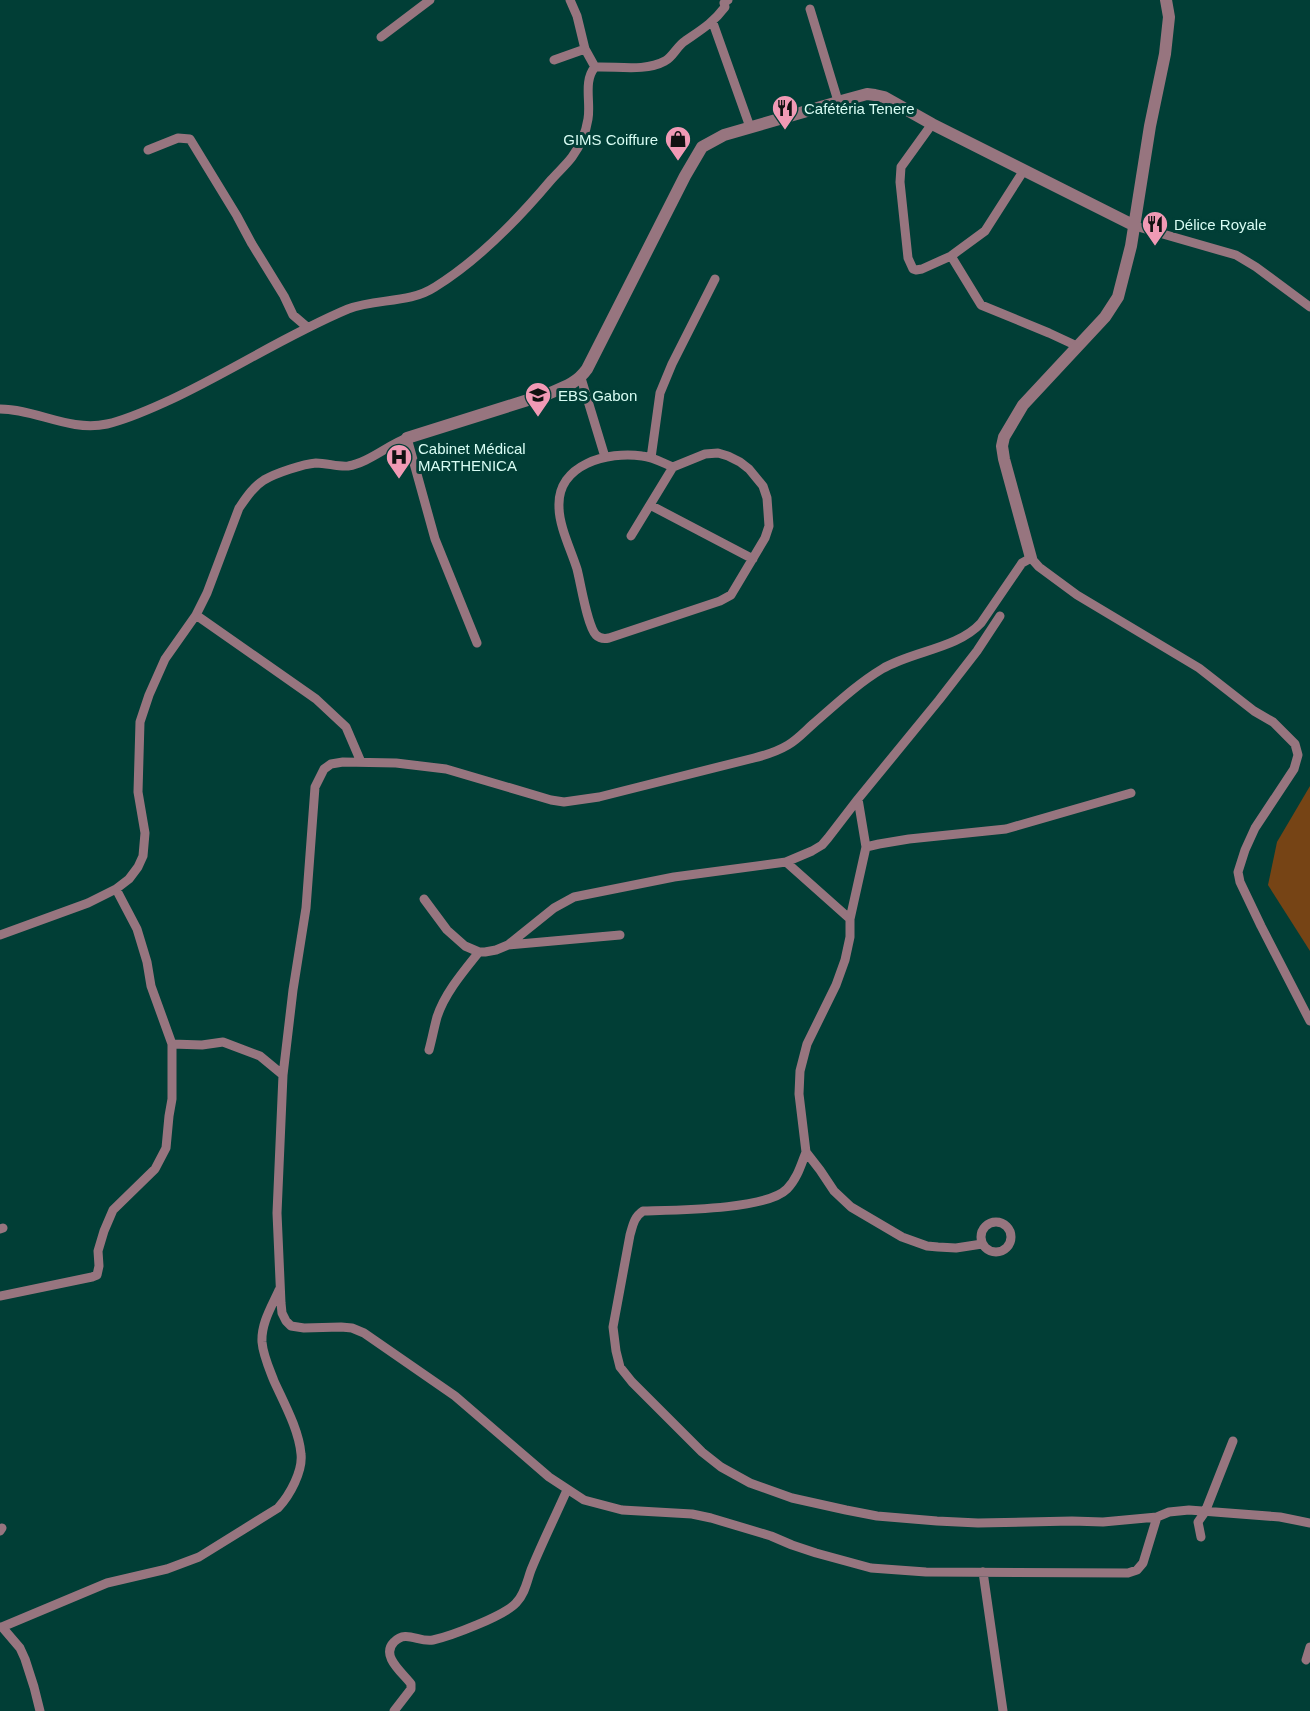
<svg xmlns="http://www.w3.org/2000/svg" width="1310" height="1711" viewBox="0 0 1310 1711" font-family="Arial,sans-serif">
<rect width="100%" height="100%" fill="#013e36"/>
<path fill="#764415" d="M1310,786v165l-42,-66 9,-43z"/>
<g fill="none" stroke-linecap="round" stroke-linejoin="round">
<path stroke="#97757f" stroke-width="9" d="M570,0l7,16 8,33 10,18
M810,9l28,92
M713,23l37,104
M381,37l49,-37
M554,60l31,-11
M932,124l-31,43 -1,15 8,76 5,11 3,1 6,-1 29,-13 34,-25 39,-61
M148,150l30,-12 12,1 47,77 15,28 32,52 9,19 14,12
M1135,226l101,29 20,12 54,40
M951,256l30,49 68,28 28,13
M581,378l24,79
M0,409c36,0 69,23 107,15 22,-5 43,-15 63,-24 60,-28 116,-65 178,-91 28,-11 61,-5 87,-22 42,-26 84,-69 116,-107 7,-8 15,-15 21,-23 8,-11 14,-25 16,-38 3,-17 -5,-38 7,-52 22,-1 50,5 70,-6 8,-4 12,-15 20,-20 16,-11 28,-18 40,-34l-1,-4 4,-3
M651,458l9,-65 12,-29 43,-85
M650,505l103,54
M631,536l42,-69 32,-13 13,-1 10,3 12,6 9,7 14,17 4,12 2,28 -4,12 -34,57 -11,6 -111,37c-5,1 -9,1 -13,-3 -9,-10 -15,-51 -19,-66 -6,-19 -18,-43 -18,-62 -2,-43 49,-56 83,-51 11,1 21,7 31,11
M196,615l120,84 30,28 15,35
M858,799l8,48 -16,72v18l-5,23 -9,25 -29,59 -7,27 -1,23 7,58 14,18 14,21 17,16 51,30 25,9 11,1 18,1 26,-4
M866,847l13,-3 30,-5 97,-10 125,-36
M786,862l64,57
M424,899l23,31 18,16 14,6h6l11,-2 12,-5 46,-37 20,-11 100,-20 112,-15 26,-11 10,-6 6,-7 30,-39 81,-99 38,-49 23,-35
M0,935l88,-32 28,-14 13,-10 9,-12 5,-11 2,-23 -7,-41 2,-70 9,-27 16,-36 31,-44 11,-22 32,-85c7,-10 14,-21 25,-28 12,-7 39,-16 52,-17 11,0 22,4 32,3 20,-3 40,-21 59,-28l28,101 42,104
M508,945l112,-10
M1310,1021l-49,-95 -21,-44 -2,-10 7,-22 10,-22 39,-59 4,-14 -3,-11 -22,-22 -19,-11 -55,-43 -122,-73 -38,-28 -8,-9 -9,5 -41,60c-24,26 -69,28 -99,46 -25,15 -47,36 -69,55 -8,7 -15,15 -25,21 -10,6 -22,10 -34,13l-155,39 -35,5 -13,-2 -105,-31 -50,-6 -53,-1 -12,2 -7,5 -9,18 -9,121 -13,82 -10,85 -6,138 4,90 1,10 4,8 5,5 13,2 37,-1 11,1 12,5 91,63 94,81 35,23 38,10 70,4 19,4 60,18 21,9 24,8 55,15 55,4 202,1 9,-3 6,-7 14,-46 12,-5 20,-2 91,7 30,6
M172,1044l30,1 21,-3 37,14 23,19
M429,1050c3,-11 5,-22 8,-33 8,-24 26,-45 42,-65
M806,1152c-5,13 -9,27 -19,37 -21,21 -112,21 -144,22 -9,6 -10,14 -13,24l-17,92 3,24 4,16 12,15 70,70 19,15 29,16 42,15 54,12 31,6 60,5 41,2 94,-2 31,1 54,-5
M981 1237a15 15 0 1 1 30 0a15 15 0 1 1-30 0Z
M0,1229l3,-1
M0,1296l92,-19 5,-2 2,-9 -1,-15 6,-20 9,-21 42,-41 11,-21 3,-32 3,-17v-55l-21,-58 -4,-24 -10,-33 -21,-40
M0,1531l2,-3
M1201,1537l-3,-15 7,-10 28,-71
M983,1572l20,139
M0,1627h2l18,21 5,11 9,28 6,24
M2,1627l105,-44 60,-14 32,-12 79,-49c12,-13 25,-37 23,-54 -2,-24 -17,-51 -27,-73 -5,-13 -11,-26 -12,-39 -1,-19 10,-36 17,-52
M1306,1660l4,-13
M394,1711l17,-22v-5c-8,-11 -31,-28 -17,-42 12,-13 25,1 39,-2 18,-4 71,-24 83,-37 9,-9 11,-22 15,-33 11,-27 24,-53 36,-80"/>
<path stroke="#97757f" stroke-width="12" d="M407,438l143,-45c15,-6 27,-10 37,-24l98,-193 17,-29 22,-12 121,-35 22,-6 8,1 9,2 48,27 203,102
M1031,558l-27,-99 -2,-13 2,-9 19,-32 82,-88 13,-20 13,-51 19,-120 15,-72 4,-37 -3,-17"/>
</g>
<defs>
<g id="restaurant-pin" transform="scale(1.35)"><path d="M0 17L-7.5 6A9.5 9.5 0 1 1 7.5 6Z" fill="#f09ab5" stroke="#013e36"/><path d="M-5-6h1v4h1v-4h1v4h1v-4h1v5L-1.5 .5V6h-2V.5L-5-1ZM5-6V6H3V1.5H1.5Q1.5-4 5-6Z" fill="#111"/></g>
<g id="shop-pin" transform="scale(1.35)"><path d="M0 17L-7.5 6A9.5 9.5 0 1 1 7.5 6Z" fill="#f09ab5" stroke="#013e36"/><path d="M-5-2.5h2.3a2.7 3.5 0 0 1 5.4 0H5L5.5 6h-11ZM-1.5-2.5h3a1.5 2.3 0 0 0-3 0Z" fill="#111"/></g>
<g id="university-pin" transform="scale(1.35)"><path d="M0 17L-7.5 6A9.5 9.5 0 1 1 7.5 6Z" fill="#f09ab5" stroke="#013e36"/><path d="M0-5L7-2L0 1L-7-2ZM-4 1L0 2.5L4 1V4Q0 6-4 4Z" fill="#111"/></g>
<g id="hospital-pin" transform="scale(1.35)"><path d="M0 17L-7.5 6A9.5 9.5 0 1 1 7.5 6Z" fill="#f09ab5" stroke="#013e36"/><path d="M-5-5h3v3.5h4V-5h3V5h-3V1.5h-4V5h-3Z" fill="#111"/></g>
</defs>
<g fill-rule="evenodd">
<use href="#restaurant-pin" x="785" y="108"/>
<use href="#shop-pin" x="678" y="139"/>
<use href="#restaurant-pin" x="1155" y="224"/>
<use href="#university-pin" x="538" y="395"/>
<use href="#hospital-pin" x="399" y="457"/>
</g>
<g text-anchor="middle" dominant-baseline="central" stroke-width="6" stroke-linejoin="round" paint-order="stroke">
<g font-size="15" fill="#d8fdf4" stroke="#013e36" text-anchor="start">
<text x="804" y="108">Cafétéria Tenere</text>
<text x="658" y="139" text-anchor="end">GIMS Coiffure</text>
<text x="1174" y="224">Délice Royale</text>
<text x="558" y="395">EBS Gabon</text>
<text x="418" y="448">Cabinet Médical<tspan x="418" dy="17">MARTHENICA</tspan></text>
</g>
</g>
</svg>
